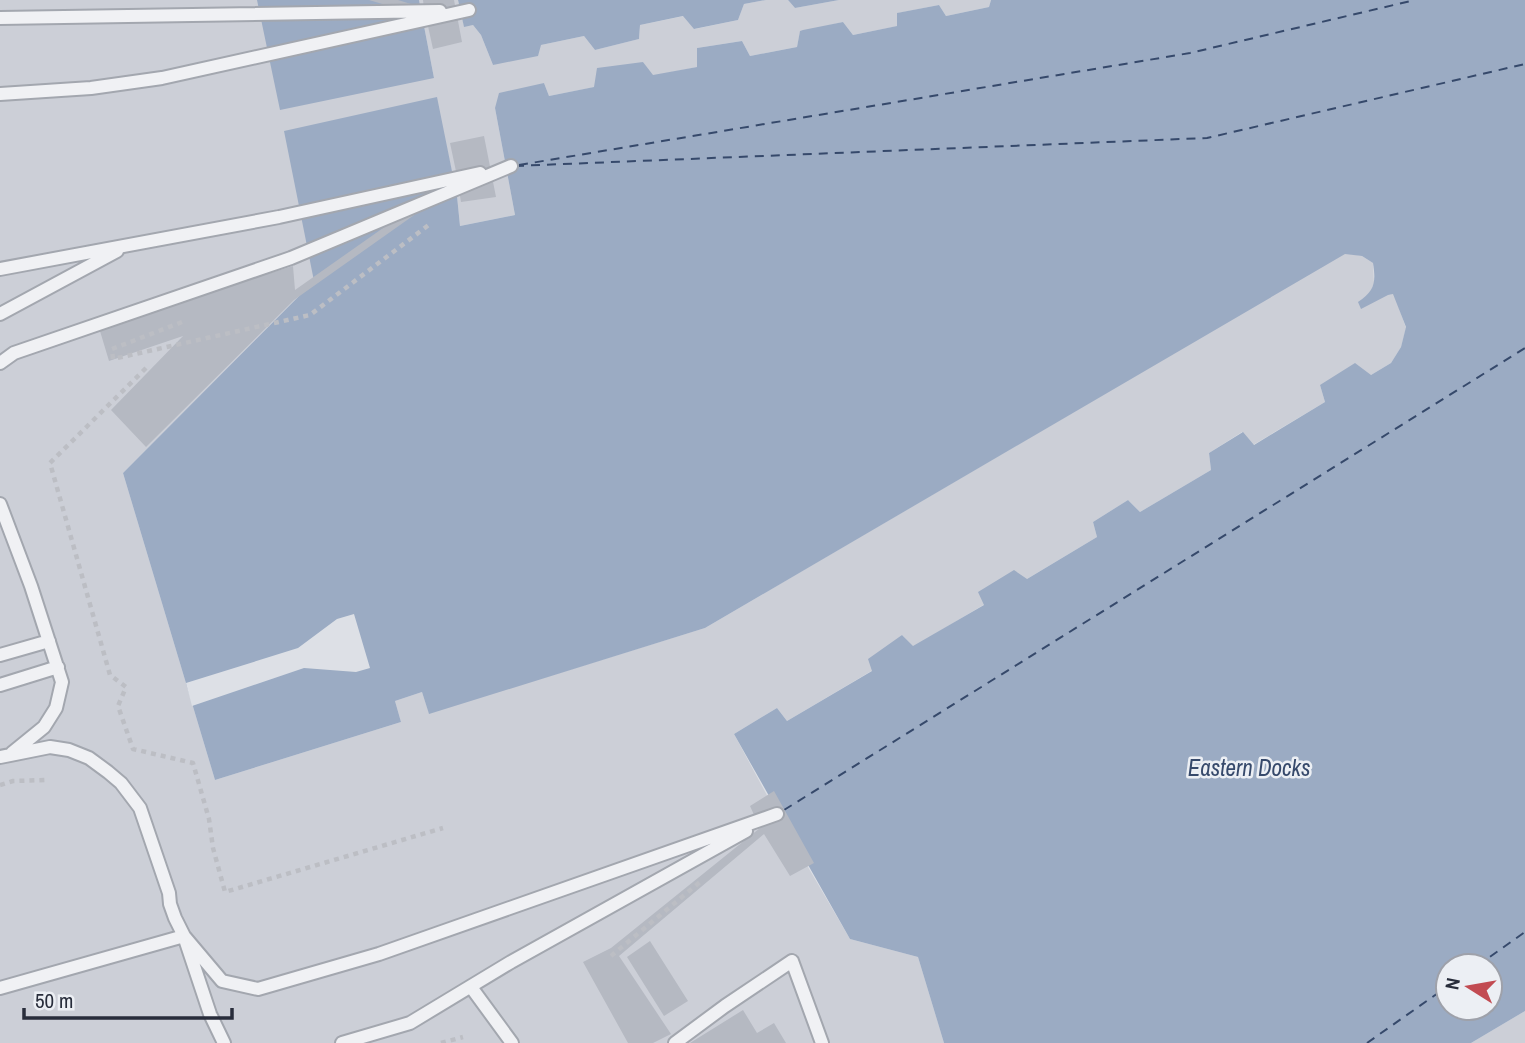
<svg xmlns="http://www.w3.org/2000/svg" width="1525" height="1043" viewBox="0 0 1525 1043" font-family="'Archivo Narrow',sans-serif">
<rect width="100%" height="100%" fill="#dde0e6"/>
<path fill="#cccfd7" d="M0,0h262l172,78 -15,-78h39l6,26 9,-1 8,10 12,30 48,-20 43,-9 11,14 44,-11 1,-14 44,-9 11,13 43,-9 6,-16 22,-4h22l7,8 44,-8h152l-2,7 -43,9 -7,-11 -41,8v13l-45,9 -10,-13 -43,10 -3,15 -47,9 -8,-15 -45,7v19l-45,9 -9,-14 -48,25 -46,9 -5,-13 -49,25 20,107 -55,11 -3,-30 -21,-98 -122,183 -191,192 92,307 186,-58 -6,-21 27,-9 7,21 276,-85 640,-375 17,3 11,7 1,21 -6,12 26,-2 12,34 -5,19 -10,16 -20,12 -51,10 5,17 -72,43 -11,-13 -33,21 2,17 -71,42 -12,-12 -35,22 4,15 -184,110 -11,-12 -29,35 -86,51 -10,-13 -43,26 43,80 73,125 68,18 26,86h-944z
M1525,1011v32h-54z"/>
<path fill="#9babc3" fill-rule="evenodd" d="M257,0h162l15,78 -154,32z
M458,0h308l-22,4 -6,16 -44,9 -11,-13 -43,9 -1,14 -44,11 -11,-14 -43,9 -3,11 -45,9 -12,-30 -8,-10 -9,2z
M788,0h51l-44,8z
M991,0h534v1011l-54,32h-527l-26,-86 -68,-18 -116,-205 43,-26 10,13 85,-50 -4,-12 34,-24 11,11 71,-41 -6,-13 36,-22 13,9 70,-42 -4,-15 35,-22 12,12 71,-42 -2,-17 34,-21 11,13 71,-43 -5,-17 35,-22 16,12 20,-12 10,-16 5,-20 -13,-33 -5,1 -27,14 -3,-7c17,-11 18,-20 15,-39l-11,-7 -17,-2 -640,374 -276,86 -7,-22 -27,9 6,21 -186,58 -92,-307 191,-192 -30,-150 153,-34 20,99 3,30 55,-11 -20,-107 4,-15 45,-10 5,13 45,-9 3,-19 46,-6 10,13 44,-8v-19l45,-7 8,15 47,-9 3,-16 3,-1 40,-8 10,13 44,-9v-13l42,-8 7,11 43,-9zM1448,966h42v42h-42z"/>
<path fill="#dde0e6" d="M354,614l16,54 -14,4 -52,-4 -112,38 -6,-23 112,-35 39,-29z"/>
<g fill="none" stroke-linecap="round" stroke-linejoin="round">
<path stroke="#36496b" stroke-width="2" stroke-dasharray="9 7" stroke-linecap="butt" d="M519,165l671,-112 225,-53
M515,166l692,-28 318,-74
M784,810l741,-462
M1477,966l48,-34
M1367,1043l81,-57"/>
</g>
<path fill="#b5b9c2" d="M369,0h29l26,8 -1,-8h31l8,42 -29,7 -7,-32z
M484,136l12,61 -35,5 -3,-18 -164,116 -148,147 -35,-37 72,-74 -74,25 -9,-30 131,-51 27,-3 35,-11 2,24 162,-114 -7,-33z
M774,791l40,72 -24,13 -26,-42 -145,122 52,78 -18,9h-25l-45,-81 28,-14 149,-120 -10,-22z
M650,941l38,60 -24,15 -37,-59z
M743,1010l14,23 17,-10 12,20h-96z"/>
<g fill="none" stroke-linecap="round" stroke-linejoin="round">
<g stroke="#a3a7af" stroke-width="16">
<path id="lane" d="M0,18l440,-7
M0,94l91,-6 71,-10 307,-68
M0,269l279,-52 201,-44
M0,314l117,-63
M0,363l14,-10 277,-95 220,-92
M0,504l31,82 31,96 -6,26 -12,19 -32,26
M0,655l49,-14
M0,685l58,-18
M0,757l50,-10 19,3 20,8 19,14 13,11 19,25 29,85 1,11 5,14 9,18 26,78 14,29
M471,987l41,56
M0,988l184,-52 38,45 36,8 121,-35 398,-140
M342,1043l68,-20 101,-61 235,-131
M675,1043l50,-37 67,-45 30,82"/>
</g>
<path stroke="#bcbec4" stroke-width="4.5" stroke-dasharray="5 5" stroke-linecap="butt" d="M182,322l-70,27 1,10 197,-44 120,-91
M146,368l-96,95 60,212 16,12 -8,19 15,43 60,14 16,56 4,29 12,44 218,-64
M0,785l13,-4 34,-1
M611,956l89,-74
M441,1043l22,-6"/>
<use href="#lane" stroke="#f0f1f4" stroke-width="12"/>
</g>
<g text-anchor="middle" dominant-baseline="central" stroke-width="5" stroke-linejoin="round" paint-order="stroke">
<g font-size="23" font-style="italic" fill="#36496b" stroke="#eceff4">
<text x="1249" y="767">Eastern Docks</text>
</g>
</g>
<g transform="translate(1469 987) rotate(281)"><circle r="33" fill="#eceff4" stroke="#9ea1aa" stroke-width="2"/>
<path d="M0-5L12 26L0 18L-12 26Z" fill="#c24b52"/>
<text y="-10" font-size="19" font-weight="bold" text-anchor="middle" fill="#282d3b">N</text>
</g>
<path d="M24 1008v10h208v-10" fill="none" stroke="#282d3b" stroke-width="3.5"/>
<text x="35" y="1008" font-size="21" fill="#282d3b" stroke="#eceff4" stroke-width="5" paint-order="stroke">50 m</text>
</svg>
